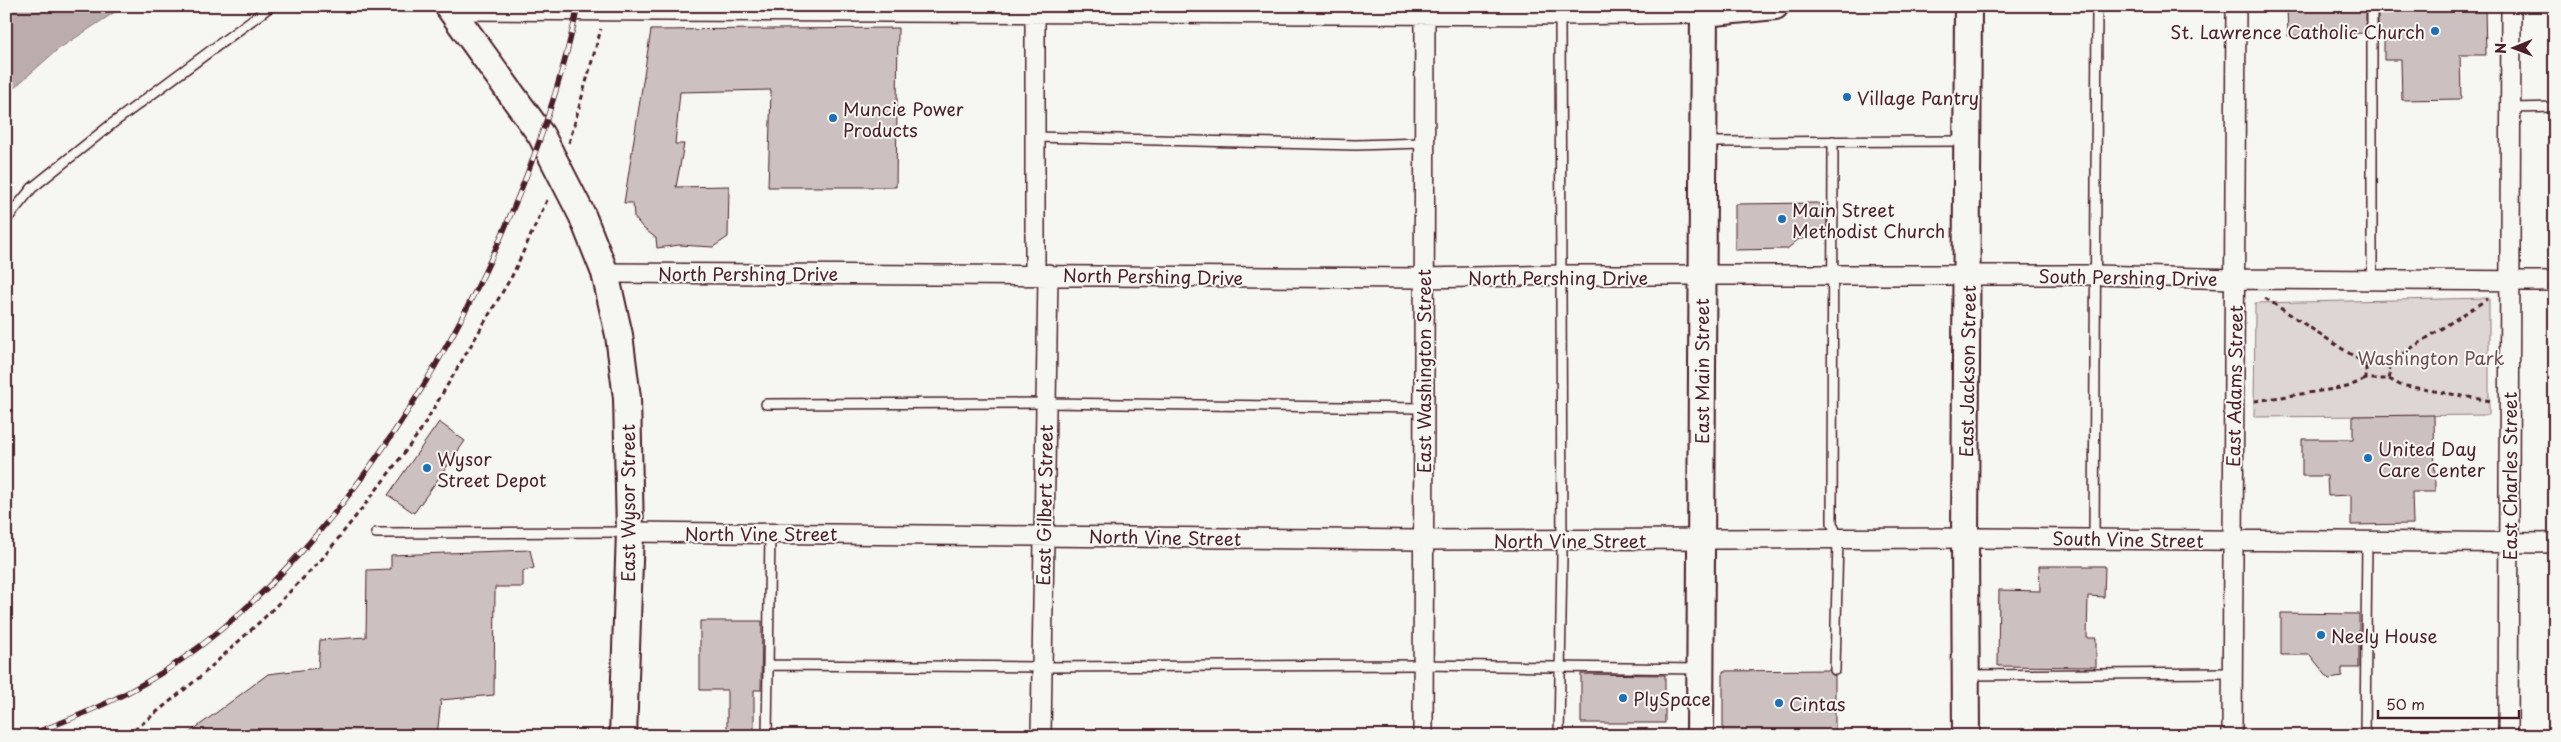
<svg xmlns="http://www.w3.org/2000/svg" width="2561" height="742" viewBox="0 0 2561 742" font-family="'Playpen Sans',sans-serif">
<rect width="100%" height="100%" fill="#f6f6f2"/>
<filter id="ink" filterUnits="userSpaceOnUse"><feTurbulence type="fractalNoise" baseFrequency=".02" numOctaves="2"/><feDisplacementMap in="SourceGraphic" scale="10" xChannelSelector="R" yChannelSelector="G"/><feConvolveMatrix kernelMatrix="1 2 1 2 8 2 1 2 1" color-interpolation-filters="sRGB"/></filter>
<g filter="url(#ink)">
<path fill="#ddd6d5" stroke="#947a80" d="M2489,298v117l-235,2 1,-114z"/>
<path fill="#bbadae" stroke="#8e747a" d="M6,6h118l-67,44 -51,45z"/>
<path fill="#ccc1c0" stroke="#4a1f2b" d="M2287,6h79v27l-78,3z
M2378,6h107l1,49h-26l1,44 -59,1 -1,-40h-17v-28h-6z
M898,28l-2,159h-128l3,-97 -91,2 -5,52h9l-8,43 53,-1 -1,51 -15,10 -34,-2 -22,3 -1,-10 -13,-10 -9,-11 -1,-14h-9l27,-173z
M1818,203l9,6v20l-10,9 -18,1 -12,10 -52,1v-46z
M2434,415l1,77h-23l1,32 -62,1v-30l-23,1 -1,-20h-25v-37h51v-23z
M439,422l26,19 -51,72 -26,-18z
M530,550l4,18 -11,3v16h-28l-1,108 -53,5 -4,36h-252l83,-62 50,-6 2,-28 46,-3 1,-67 24,-1v-14z
M2039,566h66l-1,31 -16,-1 -1,42h9v29l-98,-1 1,-76 41,1z
M2281,613l78,1v54h-17v9l-13,2 -19,-24h-29z
M700,621h62l-1,69h-7v46h-27v-46h-27z
M1829,670l6,6v60h-112v-65z
M1581,674l84,1v48h-84z"/>
<g fill="none" stroke-linecap="round" stroke-linejoin="round">
<g stroke="#4a1f2b" stroke-width="12">
<path id="lane" d="M2510,108l45,-1
M1035,137l321,8 67,-2
M1833,141l-1,382 6,15 -3,132
M1706,142l260,-1
M6,220l26,-32 81,-65 158,-117
M2372,279v-273
M766,404l279,-1 377,5
M376,533l251,-1
M2094,538l3,-532
M768,665l274,2 380,-2 275,4
M1967,675l265,-2
M767,736l3,-203
M1559,736l3,-181 -2,-541
M2365,736l2,-195"/>
</g>
<g stroke="#4a1f2b" stroke-width="22">
<path id="street" d="M1035,6v268
M450,10l1110,5 144,-2
M605,273l818,5 139,-3h534l139,4 320,2
M630,532l792,8 557,-2 576,5
M1041,736l7,-462
M1423,736l2,-730
M2232,736l4,-730
M2508,736l3,-730"/>
</g>
<g stroke="#4a1f2b" stroke-width="30">
<path id="secondary" d="M448,6l93,129 41,80 23,58 14,62 8,63 3,134 -7,204
M1704,13l71,-7
M1700,736l4,-730
M1966,736l-1,-198 3,-532"/>
</g>
<path stroke="#4a1f2b" stroke-width="3" stroke-dasharray="5 4" stroke-linecap="butt" d="M569,143l32,-114
M2265,298l102,67
M2381,360l6,4 4,7 -2,8h-23v-13l7,-5z
M2387,364l100,-65
M2389,379l11,6 91,16
M2255,401l92,-14 19,-8
M127,736l73,-59 65,-60 57,-58 49,-62 48,-64 93,-157 36,-78"/>
<use href="#lane" stroke="#f6f6f2" stroke-width="9"/>
<use href="#street" stroke="#f6f6f2" stroke-width="19"/>
<use href="#secondary" stroke="#f6f6f2" stroke-width="26"/>
<g stroke="#4a1f2b" stroke-width="5.5">
<path id="rail" d="M26,736c55,-20 109,-43 158,-78 193,-137 345,-424 394,-652"/>
</g>
<use href="#rail" stroke="#f6f6f2" stroke-width="4" stroke-dasharray="11" stroke-linecap="butt"/>
</g>
</g>
<g fill="#1f6fb2" stroke="#f6f6f2" stroke-width="2">
<circle cx="2435" cy="31" r="5"/>
<circle cx="1847" cy="97" r="5"/>
<circle cx="833" cy="118" r="5"/>
<circle cx="1782" cy="219" r="5"/>
<circle cx="2368" cy="458" r="5"/>
<circle cx="427" cy="468" r="5"/>
<circle cx="2321" cy="635" r="5"/>
<circle cx="1623" cy="698" r="5"/>
<circle cx="1779" cy="703" r="5"/>
</g>
<g text-anchor="middle" dominant-baseline="central" stroke-width="4" stroke-linejoin="round" paint-order="stroke">
<g font-size="18" fill="#4a1f2b" stroke="#f6f6f2" text-anchor="start">
<text x="2425" y="31" text-anchor="end">St. Lawrence Catholic Church</text>
<text x="1857" y="97">Village Pantry</text>
<text x="843" y="108">Muncie Power<tspan x="843" dy="21">Products</tspan></text>
<text x="1792" y="209">Main Street<tspan x="1792" dy="21">Methodist Church</tspan></text>
<text x="2378" y="448">United Day<tspan x="2378" dy="21">Care Center</tspan></text>
<text x="437" y="458">Wysor<tspan x="437" dy="21">Street Depot</tspan></text>
<text x="2331" y="635">Neely House</text>
<text x="1633" y="698">PlySpace</text>
<text x="1789" y="703">Cintas</text>
</g>
<g font-size="18" fill="#4a1f2b" stroke="#f6f6f2">
<text x="748" y="273">North Pershing Drive</text>
<text transform="translate(1153 276) rotate(1)">North Pershing Drive</text>
<text x="1558" y="277">North Pershing Drive</text>
<text transform="translate(2128 277) rotate(1)">South Pershing Drive</text>
<text transform="translate(1423 371) rotate(-90)">East Washington Street</text>
<text transform="translate(1701 371) rotate(-90)">East Main Street</text>
<text transform="translate(1967 371) rotate(-89)">East Jackson Street</text>
<text transform="translate(2234 386) rotate(-89)">East Adams Street</text>
<text transform="translate(2509 476) rotate(-90)">East Charles Street</text>
<text transform="translate(627 503) rotate(-90)">East Wysor Street</text>
<text transform="translate(1044 505) rotate(-89)">East Gilbert Street</text>
<text x="761" y="533">North Vine Street</text>
<text transform="translate(1165 537) rotate(1)">North Vine Street</text>
<text transform="translate(2128 539) rotate(1)">South Vine Street</text>
<text x="1570" y="540">North Vine Street</text>
</g>
<g font-size="18" fill="#6f4d56" stroke="#f6f6f2">
<text x="2431" y="357">Washington Park</text>
</g>
</g>
<rect width="2561" height="742" fill="none" stroke="#f6f6f2" stroke-width="25"/>
<rect x="12" y="12" width="2536" height="717" fill="none" stroke="#4a1f2b" stroke-width="2" filter="url(#ink)"/>
<g transform="translate(2514 48) rotate(269)" stroke="#f6f6f2" stroke-width="4" paint-order="stroke">
<path d="M0-4L9 19L0 12L-9 19Z" fill="#4a1f2b"/>
<text y="-8" font-size="14" font-weight="bold" text-anchor="middle" fill="#4a1f2b">N</text>
</g>
<path d="M2378 710v8h141v-8" fill="none" stroke="#4a1f2b" stroke-width="2.5"/>
<text x="2386" y="710" font-size="15" fill="#4a1f2b" stroke="#f6f6f2" stroke-width="4" paint-order="stroke">50 m</text>
</svg>
